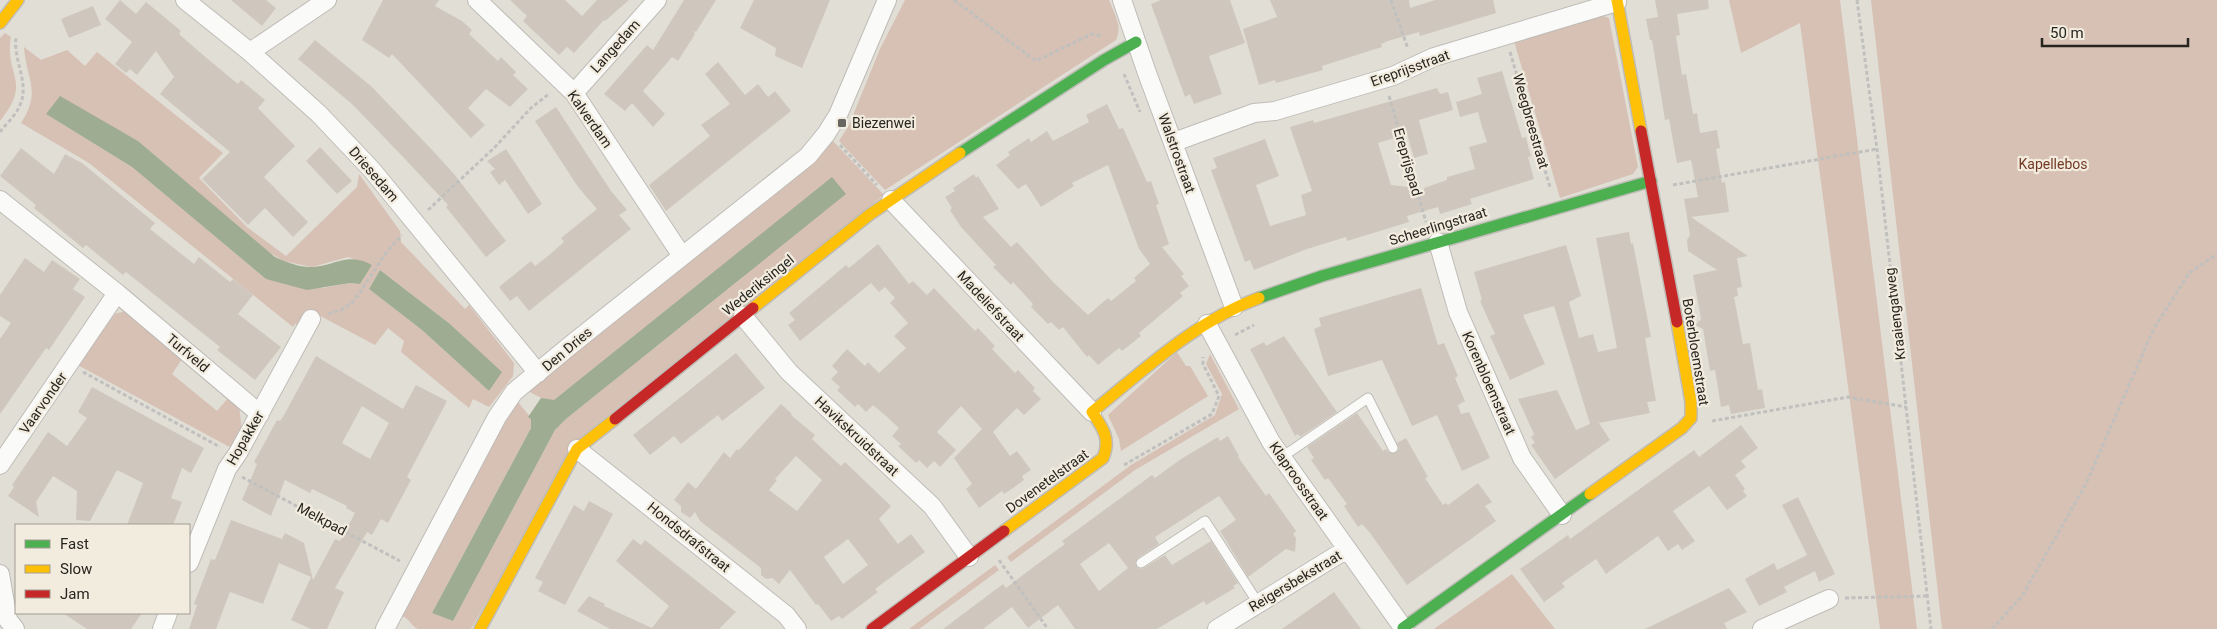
<svg xmlns="http://www.w3.org/2000/svg" width="2217" height="629" viewBox="0 0 2217 629" font-family="Roboto,sans-serif">
<rect width="100%" height="100%" fill="#e1ded6"/>
<path fill="#d7c0b4" fill-rule="evenodd" d="M905,0h204c5,14 14,26 7,40l-231,150 -46,-49 10,-16 31,-76z
M1729,0h111l77,629h-37l-80,-606 -59,30z
M1871,0h346v629h-275z
M1603,16l6,2 29,149 -5,7 -73,24 -46,-157z
M5,33l6,4c-7,40 22,43 -11,84v-83z
M24,47l17,13 26,-10 18,16 12,-14 126,101 -24,25 48,49 39,29 71,-69 2,-13 41,57 1,11 64,67 4,-4 45,58 -1,13 -24,31 -16,-8 -4,9 -68,-56 3,-11 -16,-13 -13,17 -66,-35 -9,15 -5,-1 -2,3 -204,-164 -68,-40c21,-32 5,-44 3,-76zM46,114l72,16 20,11 125,107 20,13 29,6 36,-10 24,8 -12,19 -10,-1 -27,5 -57,-9 -134,-112zM380,270l70,54 51,48 -12,19 -67,-61 -53,-41z
M833,141l51,54 -303,242 -110,192h-53c-7,-3 -9,-11 -16,-13l1,-4 103,-192 12,-18 13,16v10l-99,185 21,8 102,-191 11,-11 177,-142 89,-99 -278,222h-9l-17,-9 277,-223z
M125,311l57,48 -10,15 45,37 12,-14 10,8 3,27 -6,13 -6,2 -6,-3 -150,-81 10,-7 31,-42z
M1177,352l9,14h4l18,30 -87,55 -2,-12 -11,-24z
M1210,354l29,55 -104,61 -124,92 -4,-5 124,-92 84,-50 7,-21 -16,-30z
M995,565l4,5 -80,59h-10z
M1512,574l43,55h-121z"/>
<path fill="#9eac91" d="M60,96l78,45 137,116c10,5 27,11 38,10 25,-2 34,-15 59,-2l-12,19 -10,-1 -43,7 -41,-11 -134,-112 -86,-53z
M832,177l14,17 -280,225 -11,11 -102,191 -21,-8 99,-185v-9l-3,-2 13,-19 13,2z
M380,270l70,54 52,48 -13,19 -67,-61 -53,-41z"/>
<path fill="#cfc7bd" fill-rule="evenodd" d="M120,0l16,14 10,-12 35,29 -2,3 24,21 35,29 3,-4 24,20 -7,8 37,38 -31,31 44,45 -15,15 -28,-29 -17,17 -46,-46 28,-27 -70,-58 14,-17 -18,-26 -19,24 -7,-6 -4,4 -11,-9 17,-22 -27,-23z
M231,0h35l10,8 -14,18z
M383,0h56l-4,6 27,15 10,9 -3,4 29,27 3,-4 15,15 -3,3 15,14 -18,18 -24,-18 -18,19 17,17 -14,13 -79,-84 -3,4 -27,-18z
M510,0h55l17,16 15,-16h32l-24,21 -1,-1 -30,33 -7,-6 -8,8 -36,-34 4,-5z
M684,0h32l-20,32 -3,-1 2,3 -17,27 -6,-4 -29,34 22,23 -12,13 -21,-24 -7,8 -21,-17 43,-49 6,5z
M754,0h76l-28,68 -27,-12 1,-8 -36,-20z
M1161,0h69l15,43 -36,13 13,38 -28,10 -4,-10 -5,3 -34,-93z
M1270,0h139l1,8 25,-8h58l3,13 -76,23 -1,-4 -31,9 -7,3 1,3 -60,19 1,4 -47,13 -1,-3 -16,5 -16,-56 34,-12z
M1655,0h53l1,9 -32,5 3,21 -4,1 6,39 4,-1 7,40 4,-1 3,20 17,-3 3,18 -4,1 6,34 3,-1 4,30 -38,5 57,39 -11,2 5,29 -5,1 1,8 -4,1 9,47 7,-1 8,47 4,-1 3,19 -34,6 -2,-9 -8,2 -6,-37 -5,1 -7,-42 -8,-4 6,-6 -8,-44 24,-5 -29,-19 -1,-11 3,-5 -6,-36 14,-2 -7,-37 -14,3 -8,-44 -4,1 -13,-80h-2l-4,-21 12,-2z
M93,6l8,19 -32,13 -8,-19z
M315,40l57,47 62,65 20,22 52,67 -20,16 -40,-50 2,-2 -43,-46 -53,-55 -54,-45z
M718,62l27,33 13,-11 10,13 7,-6 16,20 -125,100 -17,-26 61,-49 -9,-11 29,-21 -25,-30z
M1502,71l20,67 4,-1 2,9 3,10 -3,1 6,22 -64,20 2,5 -32,10 -2,-7 -31,9 2,6 -62,19 -1,-4 -39,12 -53,21 -4,-10 -5,2 -34,-92 6,-2 -4,-10 52,-19 14,37 -23,9 14,41 36,-11 -5,-20 11,-4 -22,-64 23,-7 1,3 123,-35 3,6 8,-2 5,18 -34,10 9,34 -14,4 -7,-24 -29,9 13,42 17,2 2,6 14,-3v-2l23,-8v-3l28,-8 -6,-22 18,-5 -5,-15 -4,-15 -18,5 -4,-15 26,-8 -5,-16z
M1107,104l12,25 4,-1 24,54 4,-1 3,9 5,14 -3,1 13,39 -7,3 22,27 -3,2 8,10 -9,7 3,3 -44,37 2,3 -19,15 -3,-3 -21,17 -9,-10 -2,2 -24,-30 -4,3 -8,-8 -3,2 -17,-17 2,-3 -20,-22 -2,3 -18,-18 3,-2 -35,-38 -11,-17 2,-2 -7,-11 10,-6 -2,-3 21,-14 2,4 2,-2 21,33 -16,8 28,30 6,-5 36,40 35,33 20,-17 3,3 25,-20 -2,-3 16,-14 -11,-15 -31,-84 -36,18 2,3 -33,21 -15,-23 -8,5 -22,-24 14,-10 -2,-3 21,-14 2,4 16,-11 6,10 36,-19 -3,-7z
M556,107l55,84 16,19 -8,5 12,14 -102,82 -12,-15 -7,5 -11,-14 32,-26 4,5 13,-10 16,-14 -3,-4 36,-29 -19,-22 -43,-66z
M320,147l32,34 -15,13 -31,-33z
M21,148l33,26 11,-20 17,9 73,60 -5,6 44,35 5,-7 31,25 3,-3 20,16 -15,19 43,33 -26,33 -38,-30 3,-3 -94,-75 -3,3 -37,-30 -3,3 -49,-40 2,-3 -36,-29z
M506,149l36,55 -14,10 -23,-34 -6,5 -9,-13 5,-3 -8,-8z
M1629,232l2,12 2,-1 18,94 -6,1 11,63 -9,1 3,11 -51,10 11,17 -55,39 -24,-34 4,-2 -4,-6 3,-3 -16,-35 39,-9 19,40 14,-6 -36,-118 -31,9 22,49 -35,16 -20,-44 5,-2 -15,-33 2,-1 -8,-28 92,-27 15,51 -12,6 10,36 14,-4 5,18 19,-4 -21,-110z
M878,244l31,40 4,-3 14,14 7,-7 41,43 3,-3 17,18 -3,3 23,24 3,-3 17,18 -2,3 8,8 -17,16 -7,-7 -24,24 17,24 7,-5 14,19 -9,6 2,4 -8,6 -12,8 -2,-3 -23,17 -13,-19 6,-5 -18,-26 28,-29 -21,-23 -24,26 19,18 -16,17 -6,-6 -7,7 -8,-8 -3,3 -18,-17 3,-2 -9,-8 7,-8 -13,-12 -13,-11 -7,7 -8,-8 -3,3 -18,-17 3,-3 -9,-8 7,-7 -6,-6 15,-17 18,17 3,-4 11,11 27,-25 -12,-12 14,-13 -18,-20 5,-5 -10,-11 -6,5 -8,-9 -71,58 -12,-16 7,-5 -6,-7 57,-48 3,3z
M25,258l19,14 8,-12 15,10 13,9 -7,10 12,8 -36,53 -3,-2 -46,66v-75l11,-16 -11,-7v-21z
M1421,288l17,57 6,-2 14,33 -3,2 10,23 -7,4 3,9 8,-2 21,46 -28,13 -25,-56 -25,11 -30,-66 -54,16 -14,-47 7,-3 -2,-8z
M1284,336l53,76 -37,25 -2,-3 -3,2 -45,-87 14,-7 2,4z
M736,353l29,35 -43,33 -4,-6 -37,29 -7,-8 -24,19 -17,-20z
M316,356l87,53 13,-24 31,16 -40,76 4,3 -23,43 -7,-4 -9,16 -5,-3 -32,56 9,4 -17,37h-16l-20,-9 20,-43 -32,-14 -16,41 -33,-12 -14,37h-27l8,-24 -3,-1 17,-45 4,1 16,-40 51,19 3,-6 19,10 9,37 22,-41 5,2 15,-28 -9,-5 1,-2 -35,-17 -2,4 -25,-13 -14,36 -29,-16 15,-36 -3,-2 23,-42 3,1 4,-6zM362,406l27,17 -19,36 -28,-16z
M92,387l112,61 -13,25 -9,-5 -11,30 11,4 -9,23h-46l16,-42 -26,-13 -27,51 -14,-1 1,-29 -24,-15 -17,26 3,15 -31,-21 6,-9 -2,-2 36,-53 19,14 20,-28 -9,-6z
M781,404l11,10 -1,1 24,20 -3,4 29,27 4,-4 46,44 -12,13 19,25 13,-10 14,18 -50,37 3,3 -36,27 -3,-3 -8,5 -13,-17 -2,1 -26,-35 -11,14 -7,-6 -6,1 -5,-4v-7l-61,-47 -5,-9 -5,6 -9,-6v-6l-7,-6 14,-18 8,7 28,-37 6,6 7,-9 2,1zM796,456l26,24 -25,31 -28,-21 8,-10 -2,-1zM848,539l20,26 -25,19 -19,-27z
M1357,413l26,38 3,-2 4,4h6l3,-4 -2,-6 9,-5 22,39 -3,1 18,27 3,-2 2,2 30,-22 14,19 -7,4 11,15 -89,64 -37,-52 -8,-9 -4,3 -14,-21 3,-2 -19,-26 -3,2 -14,-20 3,-2 -7,-11z
M1741,425l17,23 -17,13 5,6 -11,8 10,14 -2,2 4,5 -20,14 -18,-24 -36,25 22,30 -13,9 -4,-6 -10,7 -10,-15 -52,38 -10,-15 -34,24 3,4 -21,15 -24,-33 48,-34 2,4 124,-89 5,7z
M1228,436l11,20 -1,1 28,39 3,-3 27,38 -3,3 3,4 -1,14 -9,-3 -38,28 -28,-46 16,-11 -17,-24 -64,41 4,7 -21,14 -3,6 3,4 4,1 23,-14 7,10 39,-24 27,42 -5,3 2,2 -29,17 -2,-4 -47,28h-82l-17,-24 -30,23 -16,-21 -29,22h-40l60,-45 3,4 30,-23 29,-21 -3,-3 90,-66 3,3 26,-19 37,-22 2,4zM1109,543l19,25 -29,23 -19,-27z
M1798,497l37,77 -16,8 -4,-11 -31,16 3,5 -28,14 -14,-27 29,-16 3,7 30,-15 -25,-50z
M589,501l24,13 -48,91 -27,-14 5,-9 -8,-4 39,-73 10,6z
M633,539l8,6 4,-5 91,72 -17,17h-109l-33,-18 12,-15 16,8 -1,2 48,22 17,-22 -53,-45z
M1729,588l18,24 -23,11 3,6h-82z
M1334,592l27,37h-79z
M63,613h79l-11,16h-44z"/>
<g fill="none" stroke-linecap="round" stroke-linejoin="round">
<g stroke="#bfbcb7" stroke-width="11">
<path id="lane" d="M1282,457l86,-59 25,50
M1141,563l64,-42 53,82"/>
</g>
<g stroke="#bfbcb7" stroke-width="20">
<path id="street" d="M185,0l65,52 69,62 53,56 166,203
M477,0l97,93 108,163
M1122,0l25,73 87,234
M250,52l77,-52
M574,93l83,-93
M1174,142l80,-29 21,-2 118,-35 41,-19 183,-55
M0,200l117,93 143,121
M891,200l201,212
M1438,242l20,70 64,146 40,57
M743,316l46,56 143,134 37,51
M1207,324l64,118 133,187
M577,449l209,166 11,14
M0,465l117,-172
M189,563l38,-94 11,-16 73,-134
M0,574l8,46 7,9
M162,629l6,-16
M385,629l112,-212 17,-25 58,-48 236,-188 18,-22 12,-19 49,-115
M1217,629l130,-80
M1762,629l67,-30"/>
</g>
<g stroke="#bfbcb7" stroke-width="14">
<path id="fast" d="M960,153l144,-93 32,-18
M1259,298l63,-22 329,-95
M1403,628l187,-134"/>
</g>
<g stroke="#bfbcb7" stroke-width="14">
<path id="slow" d="M1617,0l24,131
M0,23l18,-23
M753,308l116,-93 91,-62
M1590,494l92,-66 9,-10v-16l-14,-80
M1004,531l99,-73c8,-19 0,-30 -11,-46 52,-42 103,-91 167,-114
M480,629l97,-180 38,-30"/>
</g>
<g stroke="#bfbcb7" stroke-width="14">
<path id="jam" d="M1641,131l36,191
M615,419l138,-111
M872,629l132,-98"/>
</g>
<path stroke="#c0c0be" stroke-width="3" stroke-dasharray="4 2.5" stroke-linecap="butt" d="M954,0l82,61 56,-27 10,2
M1391,0l17,49
M1857,0l20,149 54,480
M1510,52l40,135
M1124,74l16,38
M1389,96l37,126
M0,132c6,-8 15,-16 19,-25 12,-22 -6,-46 -3,-69
M840,145l37,40
M1673,185l204,-36
M428,210l66,-62 37,-40 19,-15
M328,314l13,-4 13,-9 32,-48 16,-18
M1235,335l19,-10
M83,372l137,75
M1712,421l136,-24 58,10
M1124,465l88,-51 7,-18 -16,-32v-7
M242,477l158,84
M999,560l49,69
M1845,598l82,-2
M1992,629l30,-33 64,-112 67,-154 36,-57 28,-19"/>
<use href="#lane" stroke="#fafaf9" stroke-width="9"/>
<use href="#street" stroke="#fafaf9" stroke-width="18"/>
<use href="#fast" stroke="#4caf50" stroke-width="11"/>
<use href="#slow" stroke="#ffc107" stroke-width="11"/>
<use href="#jam" stroke="#c62828" stroke-width="11"/>
</g>
<rect fill="#686660" stroke="#f2ecdf" stroke-width="2" x="837" y="118" width="10" height="10" rx="2.5"/>
<g text-anchor="middle" dominant-baseline="central" stroke-width="4.5" stroke-linejoin="round" paint-order="stroke">
<g font-size="14" fill="#272520" stroke="#f2ecdf">
<text transform="translate(615 46) rotate(-48)">Langedam</text>
<text transform="translate(1410 68) rotate(-20)">Ereprijsstraat</text>
<text transform="translate(590 119) rotate(55)">Kalverdam</text>
<text transform="translate(1531 121) rotate(74)">Weegbreestraat</text>
<text transform="translate(1177 153) rotate(70)">Walstrostraat</text>
<text transform="translate(1408 162) rotate(74)">Ereprijspad</text>
<text transform="translate(374 174) rotate(49)">Driesedam</text>
<text transform="translate(1438 226) rotate(-17)">Scheerlingstraat</text>
<text transform="translate(758 285) rotate(-39)">Wederiksingel</text>
<text transform="translate(991 306) rotate(47)">Madeliefstraat</text>
<text transform="translate(1895 314) rotate(-97)">Kraaiengatweg</text>
<text transform="translate(567 349) rotate(-40)">Den Dries</text>
<text transform="translate(1696 352) rotate(81)">Boterbloemstraat</text>
<text transform="translate(188 353) rotate(40)">Turfveld</text>
<text transform="translate(1489 383) rotate(66)">Korenbloemstraat</text>
<text transform="translate(43 403) rotate(-55)">Vaarvonder</text>
<text transform="translate(857 436) rotate(43)">Havikskruidstraat</text>
<text transform="translate(245 438) rotate(-60)">Hopakker</text>
<text transform="translate(1047 481) rotate(-36)">Dovenetelstraat</text>
<text transform="translate(1299 481) rotate(55)">Klaproosstraat</text>
<text transform="translate(322 519) rotate(28)">Melkpad</text>
<text transform="translate(689 537) rotate(39)">Hondsdrafstraat</text>
<text transform="translate(1295 581) rotate(-31)">Reigersbekstraat</text>
</g>
<g font-size="14" fill="#272520" stroke="#f2ecdf" text-anchor="start">
<text x="852" y="123">Biezenwei</text>
</g>
<g font-size="14" fill="#733925" stroke="#f2ecdf">
<text x="2053" y="164">Kapellebos</text>
</g>
</g>
<rect x="15" y="524" width="175" height="90" fill="#f2ecdf" stroke="#a19c93"/>
<rect x="25" y="540" width="25" height="8" fill="#4caf50" stroke="#a19c93"/>
<text x="60" y="549" font-size="15" fill="#272520">Fast</text>
<rect x="25" y="565" width="25" height="8" fill="#ffc107" stroke="#a19c93"/>
<text x="60" y="574" font-size="15" fill="#272520">Slow</text>
<rect x="25" y="590" width="25" height="8" fill="#c62828" stroke="#a19c93"/>
<text x="60" y="599" font-size="15" fill="#272520">Jam</text>
<path d="M2042 38v8h146v-8" fill="none" stroke="#272520" stroke-width="2.5"/>
<text x="2050" y="38" font-size="15" fill="#272520" stroke="#f2ecdf" stroke-width="4" paint-order="stroke">50 m</text>
</svg>
